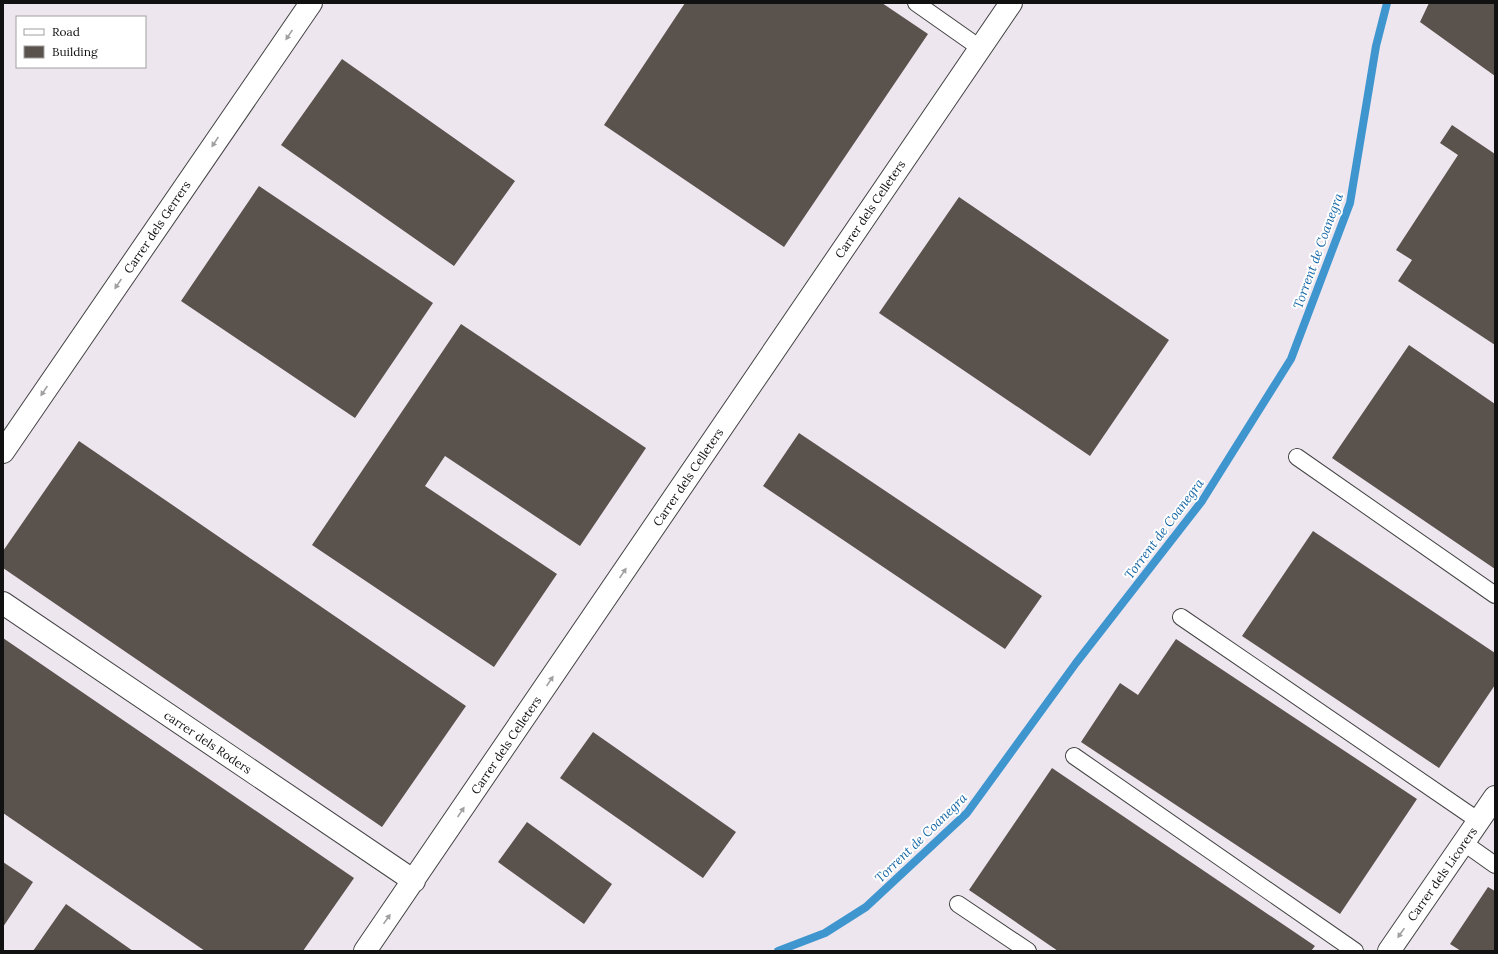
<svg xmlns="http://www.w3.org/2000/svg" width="1498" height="954" viewBox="0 0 1498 954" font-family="Lora,serif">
<rect width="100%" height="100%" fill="#fffdf5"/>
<path fill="#eee6ef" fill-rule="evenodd" d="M3,3h1492v948h-1492zM17,17h128v50h-128z"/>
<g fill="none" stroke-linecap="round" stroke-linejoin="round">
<path stroke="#3f96cf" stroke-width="8" d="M778,951l47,-18 41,-26 101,-94 109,-150 126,-162 89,-142 59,-156 26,-157 11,-43"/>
</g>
<path fill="#5a524d" d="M685,3h197l46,31 -144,213 -180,-122z
M1429,3h66v73l-75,-54z
M342,59l173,122 -61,85 -173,-121z
M1452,125l43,29v191l-97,-64 14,-21 -16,-10 62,-95 -18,-12z
M259,186l174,117 -78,115 -174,-117z
M959,197l210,143 -79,116 -211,-143z
M461,324l185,124 -66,98 -135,-90 -20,30 132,88 -63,93 -182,-122z
M1409,345l86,59v165l-163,-111z
M799,433l243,163 -37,53 -242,-163z
M79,441l387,265 -84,121 -379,-259v-17z
M1313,531l182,122v32l-56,83 -197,-132z
M3,638l351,240 -51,73h-98l-202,-138z
M1176,639l241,160 -77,115 -259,-172 39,-59 18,12z
M593,732l143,100 -33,46 -143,-100z
M1052,768l263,178 -4,5h-253l-89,-61z
M527,822l85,62 -28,40 -86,-62z
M3,862l30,20 -30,45z
M1488,887l7,4v60h-34l-11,-7z
M66,904l67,47h-100z"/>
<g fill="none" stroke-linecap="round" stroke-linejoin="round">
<g stroke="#444" stroke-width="18">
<path id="lane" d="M916,3l64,45
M1297,457l198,138
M1181,617l298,204
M1074,756l281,195
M1464,843l31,22
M958,904l70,47"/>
</g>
<g stroke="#444" stroke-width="24">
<path id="street" d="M3,452l308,-449
M3,603l411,278
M365,951l646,-948
M1389,951l106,-154"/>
</g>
<use href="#lane" stroke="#fff" stroke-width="16"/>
<use href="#street" stroke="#fff" stroke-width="22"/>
</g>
<defs><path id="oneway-solid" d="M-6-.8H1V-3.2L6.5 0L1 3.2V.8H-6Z"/></defs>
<g fill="#a0a0a0">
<use href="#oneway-solid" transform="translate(289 35) rotate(124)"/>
<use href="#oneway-solid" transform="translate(215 142) rotate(124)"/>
<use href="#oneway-solid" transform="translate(118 284) rotate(124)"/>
<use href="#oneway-solid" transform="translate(44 391) rotate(124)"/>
<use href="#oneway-solid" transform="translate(623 573) rotate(-56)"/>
<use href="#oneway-solid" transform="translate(550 681) rotate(-56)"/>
<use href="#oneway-solid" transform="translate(461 812) rotate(-56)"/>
<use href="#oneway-solid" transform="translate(387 919) rotate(-55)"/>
<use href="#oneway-solid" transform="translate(1401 933) rotate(125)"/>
</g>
<g text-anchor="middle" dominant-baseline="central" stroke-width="4" stroke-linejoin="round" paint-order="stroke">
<g font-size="12" fill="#111" stroke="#fff">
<text transform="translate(870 209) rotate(-56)">Carrer dels Celleters</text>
<text transform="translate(157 227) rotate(-56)">Carrer dels Gerrers</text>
<text transform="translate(688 477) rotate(-56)">Carrer dels Celleters</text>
<text transform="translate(208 742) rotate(34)">carrer dels Roders</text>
<text transform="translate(506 745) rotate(-56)">Carrer dels Celleters</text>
<text transform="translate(1442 874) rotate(-55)">Carrer dels Licorers</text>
</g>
<g font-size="13" font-style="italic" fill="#1768a6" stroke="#fff">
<text transform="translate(1318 251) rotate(-70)">Torrent de Coanegra</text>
<text transform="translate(1164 529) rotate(-53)">Torrent de Coanegra</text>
<text transform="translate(921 838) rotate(-44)">Torrent de Coanegra</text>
</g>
</g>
<rect width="1498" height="954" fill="none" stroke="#111111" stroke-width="8"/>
<rect x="16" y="16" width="130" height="52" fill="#ffffff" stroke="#a0a0a0"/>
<rect x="24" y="29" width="20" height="6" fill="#ffffff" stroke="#a0a0a0"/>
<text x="52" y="36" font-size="12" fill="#111111">Road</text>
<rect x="24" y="46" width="20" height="12" fill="#5a524d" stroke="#a0a0a0"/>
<text x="52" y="56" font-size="12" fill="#111111">Building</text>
</svg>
